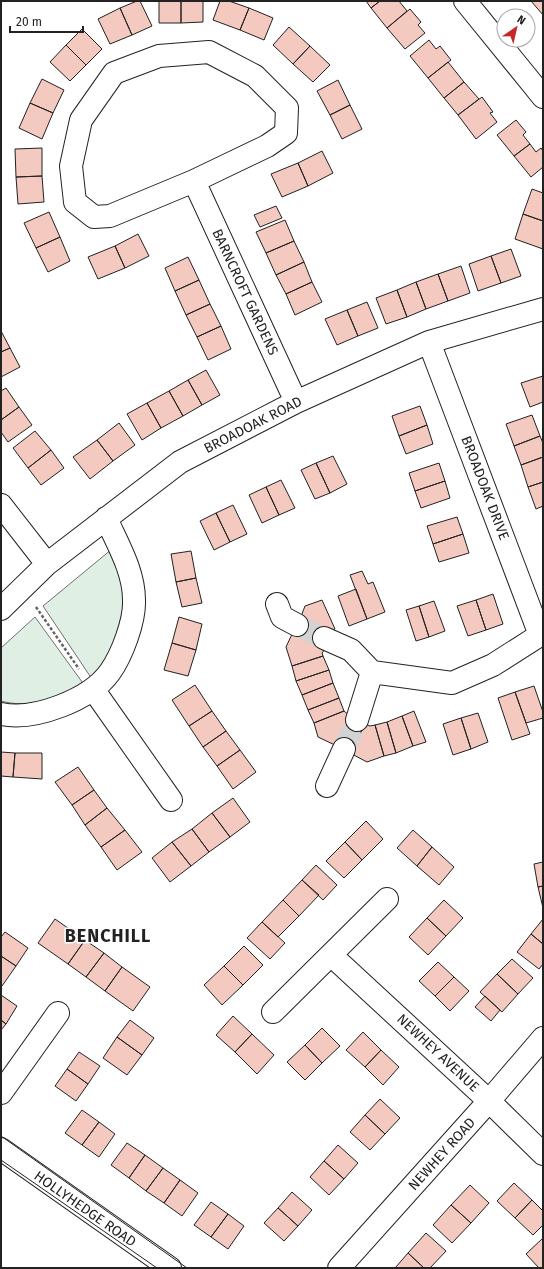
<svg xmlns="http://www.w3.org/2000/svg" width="544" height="1269" viewBox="0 0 544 1269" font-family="'Fira Sans',sans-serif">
<rect width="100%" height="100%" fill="#fff"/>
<path fill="#e0efe3" stroke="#6f6f6f" d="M112,549l16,29 -7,64 -29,37 -49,-73z
M35,617l50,69c-25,12 -56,23 -84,15v-53z"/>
<path fill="#f3c9c0" stroke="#222" d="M137,1h3l12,25 -20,9 -12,-27z
M159,1h22v22h-22z
M181,1h22v21l-22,1z
M220,1h9l20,7 -9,22 -27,-10z
M366,1h14l-9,7z
M380,1h19l8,10 -20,17 -16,-20z
M531,1h12v14z
M120,8l12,27 -22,9 -12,-25z
M249,8l24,10 -9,22 -24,-10z
M410,9l11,13 -3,3 7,8 -20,16 -18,-21z
M289,27l21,19 -17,18 -20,-19z
M82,29l20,20 -16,16 -20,-20z
M429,40l7,9 4,-3 11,14 -23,18 -18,-22z
M66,45l20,20 -16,16 -20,-19z
M310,46l20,19 -17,17 -20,-18z
M448,62l16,20 -20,16 -16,-20z
M42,79l22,11 -11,23 -23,-10z
M338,80l12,25 -20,10 -13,-24z
M464,82l15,17 -21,16 -14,-17z
M482,97l11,15 -3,1 7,9 -21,17 -18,-24z
M30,103l23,10 -11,26 -23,-11z
M350,105l12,24 -20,10 -12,-24z
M516,120l10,12 -3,3 7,9 -16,12 -17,-21z
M530,144l6,8 5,-4 2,3v16l-12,10 -17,-21z
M42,148v28l-26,1 -1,-28z
M322,151l11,22 -25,13 -10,-23z
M298,163l10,23 -26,11 -11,-23z
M42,176l2,26 -26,2 -2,-27z
M532,189l11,4v28l-20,-7z
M276,206l6,12 -22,9 -6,-12z
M49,212l11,25 -24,11 -12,-25z
M523,214l20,7v28l-28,-10z
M285,220l9,21 -28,12 -10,-21z
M138,234l11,22 -24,12 -10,-22z
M60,237l10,24 -22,11 -12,-24z
M294,241l10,21 -28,13 -10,-22z
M115,246l10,22 -27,11 -10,-22z
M511,249l10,27 -20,7 -10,-27z
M491,256l10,27 -23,8 -9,-27z
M188,257l11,23 -24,11 -10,-23z
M304,262l8,20 -26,12 -10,-19z
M461,266l9,27 -22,8 -10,-27z
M438,274l10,27 -22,8 -10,-27z
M199,280l11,24 -24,11 -11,-24z
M312,282l10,20 -27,13 -9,-21z
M416,282l10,27 -19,8 -10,-27z
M397,290l10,27 -21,7 -10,-26z
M367,302l11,26 -20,8 -11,-26z
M210,304l11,22 -24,11 -11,-22z
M347,310l11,26 -21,9 -12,-26z
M221,326l10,23 -23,11 -11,-23z
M1,331l9,17 -9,4z
M10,348l10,19 -19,10v-25z
M206,370l14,25 -18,10 -14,-25z
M543,376v26l-13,5 -9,-24z
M188,380l14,25 -19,11 -14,-25z
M6,388l13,19 -18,13v-29z
M169,391l14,25 -22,12 -14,-25z
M147,403l14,25 -19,12 -15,-26z
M420,406l7,19 -28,11 -7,-20z
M19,407l13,18 -24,17 -7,-10v-12z
M532,415l8,21 -26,10 -8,-22z
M119,423l16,22 -22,16 -16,-21z
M427,425l6,19 -27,10 -7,-18z
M35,431l16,19 -23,18 -15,-20z
M540,436l3,7v14l-22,8 -7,-19z
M97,440l16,21 -23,18 -17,-22z
M51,450l13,18 -23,17 -13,-17z
M333,456l14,28 -17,9 -14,-30z
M543,457v25l-15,5 -7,-22z
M316,463l14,30 -15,6 -14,-29z
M439,463l6,18 -30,10 -6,-18z
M281,480l14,28 -16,7 -13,-28z
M445,481l5,17 -29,10 -6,-17z
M543,482v24l-7,3 -8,-22z
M266,487l13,28 -17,8 -13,-28z
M233,505l14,29 -17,8 -14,-29z
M216,513l14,29 -16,8 -14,-29z
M457,517l6,17 -30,10 -6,-18z
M463,534l6,19 -30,9 -6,-18z
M191,551l5,27 -20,4 -5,-28z
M362,571l6,13 5,-2 12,30 -18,7 -17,-44z
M196,578l6,25 -20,4 -6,-25z
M356,589l11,30 -18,7 -11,-30z
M493,594l10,30 -17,6 -10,-30z
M322,600l13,29 -8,4 -27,-14 5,-13z
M476,600l10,30 -18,6 -11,-30z
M434,601l11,30 -16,6 -10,-31z
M419,606l10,31 -13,4 -10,-31z
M179,617l23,7 -6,26 -24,-7z
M300,619l27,14 -6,13 -28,-14z
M293,632l33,16 -4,5 1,3 -31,10 -6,-19z
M172,643l24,7 -8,26 -24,-6z
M323,656l6,14 -33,11 -4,-15z
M329,670l4,13 -31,12 -6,-14z
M333,683l6,15 -31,12 -6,-15z
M195,685l17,26 -23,15 -17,-26z
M534,686l9,26v6l-17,5 -11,-31z
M515,692l15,42 -18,6 -14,-42z
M339,698l5,13 -30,12 -6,-13z
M212,711l14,20 -23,16 -14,-21z
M344,711l7,6 -14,29 -19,-9 -4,-14z
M414,711l12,31 -13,4 -11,-30z
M478,713l10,29 -17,7 -10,-31z
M402,716l11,30 -17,7 -9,-31z
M351,717l14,7 -15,29 -13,-7z
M461,718l10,31 -18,6 -10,-31z
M387,722l9,31 -12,3 -9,-31z
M365,724l5,2 5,-1 9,31 -17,6 -17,-9z
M226,731l14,19 -23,16 -14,-19z
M240,750l16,22 -23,17 -16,-23z
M1,752l14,1 -2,24 -12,-1z
M15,753h27v26l-29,-2z
M78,767l16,23 -22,15 -17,-23z
M94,790l13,18 -22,17 -13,-20z
M233,798l17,24 -20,15 -18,-24z
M107,808l18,22 -24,17 -16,-22z
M212,813l18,24 -21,15 -17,-23z
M366,821l17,18 -21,21 -17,-18z
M192,829l17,23 -18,14 -19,-24z
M125,830l17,22 -25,18 -16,-23z
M413,830l19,17 -15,19 -20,-18z
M172,842l19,24 -21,16 -18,-24z
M345,842l17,18 -18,18 -18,-17z
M432,847l22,20 -15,18 -22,-19z
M543,862v24l-5,1 -4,-23z
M316,865l21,20 -14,15 -21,-20z
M302,880l17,15 -20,21 -16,-16z
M543,886v22l-5,-21z
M283,900l16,16 -21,21 -16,-15z
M444,900l19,18 -17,18 -19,-18z
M427,918l19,18 -18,19 -19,-18z
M55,919l30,21 -17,24 -30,-21z
M543,919v25l-12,-10z
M262,922l23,21 -15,16 -23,-21z
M5,932l23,16 -12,18 -15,-10v-19z
M531,934l12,10v20l-4,5 -22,-17z
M85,940l19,13 -18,24 -18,-13z
M244,946l19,19 -20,20 -19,-19z
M104,953l18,14 -17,24 -19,-14z
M1,956l15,10 -14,20h-1z
M512,959l21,19 -15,16 -21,-20z
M438,962l16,15 -19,19 -16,-15z
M224,966l19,19 -21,20 -18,-20z
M122,967l28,20 -17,24 -28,-20z
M497,974l21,20 -16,18 -22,-20z
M454,977l15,14 -19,20 -15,-15z
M1,995l16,11 -11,18 -5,-4z
M485,996l15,14 -9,11 -16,-14z
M233,1016l19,18 -17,18 -19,-17z
M1,1020l5,4 -5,6z
M130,1020l24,18 -12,17 -25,-18z
M322,1028l18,18 -18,17 -17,-18z
M363,1032l18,18 -16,17 -19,-17z
M252,1034l22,21 -17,19 -22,-22z
M117,1037l25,18 -15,20 -24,-17z
M305,1045l17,18 -17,17 -18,-18z
M381,1050l18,17 -16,18 -18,-18z
M79,1052l21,14 -12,18 -21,-15z
M67,1069l21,15 -12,17 -21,-15z
M380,1099l20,19 -15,16 -20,-19z
M82,1110l17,12 -17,23 -17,-12z
M365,1115l20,19 -15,16 -20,-18z
M99,1122l16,12 -16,23 -17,-12z
M127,1143l18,12 -16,23 -18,-13z
M338,1145l20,18 -14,16 -20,-18z
M145,1155l18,13 -17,23 -17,-13z
M324,1161l20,18 -15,16 -19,-18z
M163,1168l17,12 -16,23 -18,-12z
M180,1180l18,13 -16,23 -18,-13z
M514,1183l18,17 -17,18 -18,-17z
M470,1185l19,18 -18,20 -20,-18z
M292,1192l20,18 -14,16 -20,-18z
M532,1200l11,11v14l-10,10 -18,-17z
M211,1202l17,12 -17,23 -17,-12z
M451,1205l20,18 -19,20 -19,-18z
M278,1208l20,18 -14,15 -20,-18z
M228,1214l16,12 -16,23 -17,-12z
M426,1233l20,18 -16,17h-6l-16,-15z
M543,1238v30h-4l-13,-14z
M408,1253l16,15h-29z"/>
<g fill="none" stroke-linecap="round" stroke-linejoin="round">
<path stroke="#d3d3d3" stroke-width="22" stroke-dasharray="22 11" stroke-linecap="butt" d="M297,625l27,13
M344,749l13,-29"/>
<g stroke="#222" stroke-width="24">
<path id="minor" d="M465,1l78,96
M194,181l-84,35 -16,1 -19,-15 -4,-36 10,-46 33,-47 45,-17 50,-4 46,24 32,32 -1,25 -19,13 -73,35 102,221
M429,342l111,293h3
M1,505l46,59
M277,604l5,13 15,8
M1,609l46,-45 133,-102 116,-60 133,-60 114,-33
M324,638l27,12 21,22
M372,672l80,11 41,-18 47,-30
M93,689l78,111
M1,714c33,7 89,-14 109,-42 12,-17 25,-51 24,-72 0,-29 -16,-55 -28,-82
M357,720l15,-48
M327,786l17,-37
M331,955l158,146 54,53
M273,1012l114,-113
M1,1093l57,-80
M1,1149l169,119
M339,1268l150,-167 54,-63"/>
</g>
<path stroke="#646464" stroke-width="2.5" stroke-dasharray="3 2" stroke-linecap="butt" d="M36,607l43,62"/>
<use href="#minor" stroke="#fff" stroke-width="22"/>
<path stroke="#222" stroke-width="1" d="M1,1136l186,132
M1,1160l156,108"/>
</g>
<g text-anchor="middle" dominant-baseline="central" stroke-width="3" stroke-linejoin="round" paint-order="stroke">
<g font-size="14" fill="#222" stroke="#fff">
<text transform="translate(245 292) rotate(65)">BARNCROFT GARDENS</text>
<text transform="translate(253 425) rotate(-27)">BROADOAK ROAD</text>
<text transform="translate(485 488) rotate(69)">BROADOAK DRIVE</text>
<text transform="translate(438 1053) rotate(43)">NEWHEY AVENUE</text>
<text transform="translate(442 1154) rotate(-48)">NEWHEY ROAD</text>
<text transform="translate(85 1209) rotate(35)">HOLLYHEDGE ROAD</text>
</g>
<g font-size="18" font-weight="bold" letter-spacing="1" fill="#222" stroke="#fff">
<text x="108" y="936">BENCHILL</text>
</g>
</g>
<rect width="544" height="1269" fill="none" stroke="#222222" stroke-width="4"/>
<g transform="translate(516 28) rotate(34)"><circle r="19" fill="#ffffff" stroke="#a7a7a7"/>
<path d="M0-3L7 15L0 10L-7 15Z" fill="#c62828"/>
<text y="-6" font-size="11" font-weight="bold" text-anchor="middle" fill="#222222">N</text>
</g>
<path d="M10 26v6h73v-6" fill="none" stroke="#222222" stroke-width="2"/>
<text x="16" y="26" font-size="12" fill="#222222" stroke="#ffffff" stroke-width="3" paint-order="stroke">20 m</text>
</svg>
